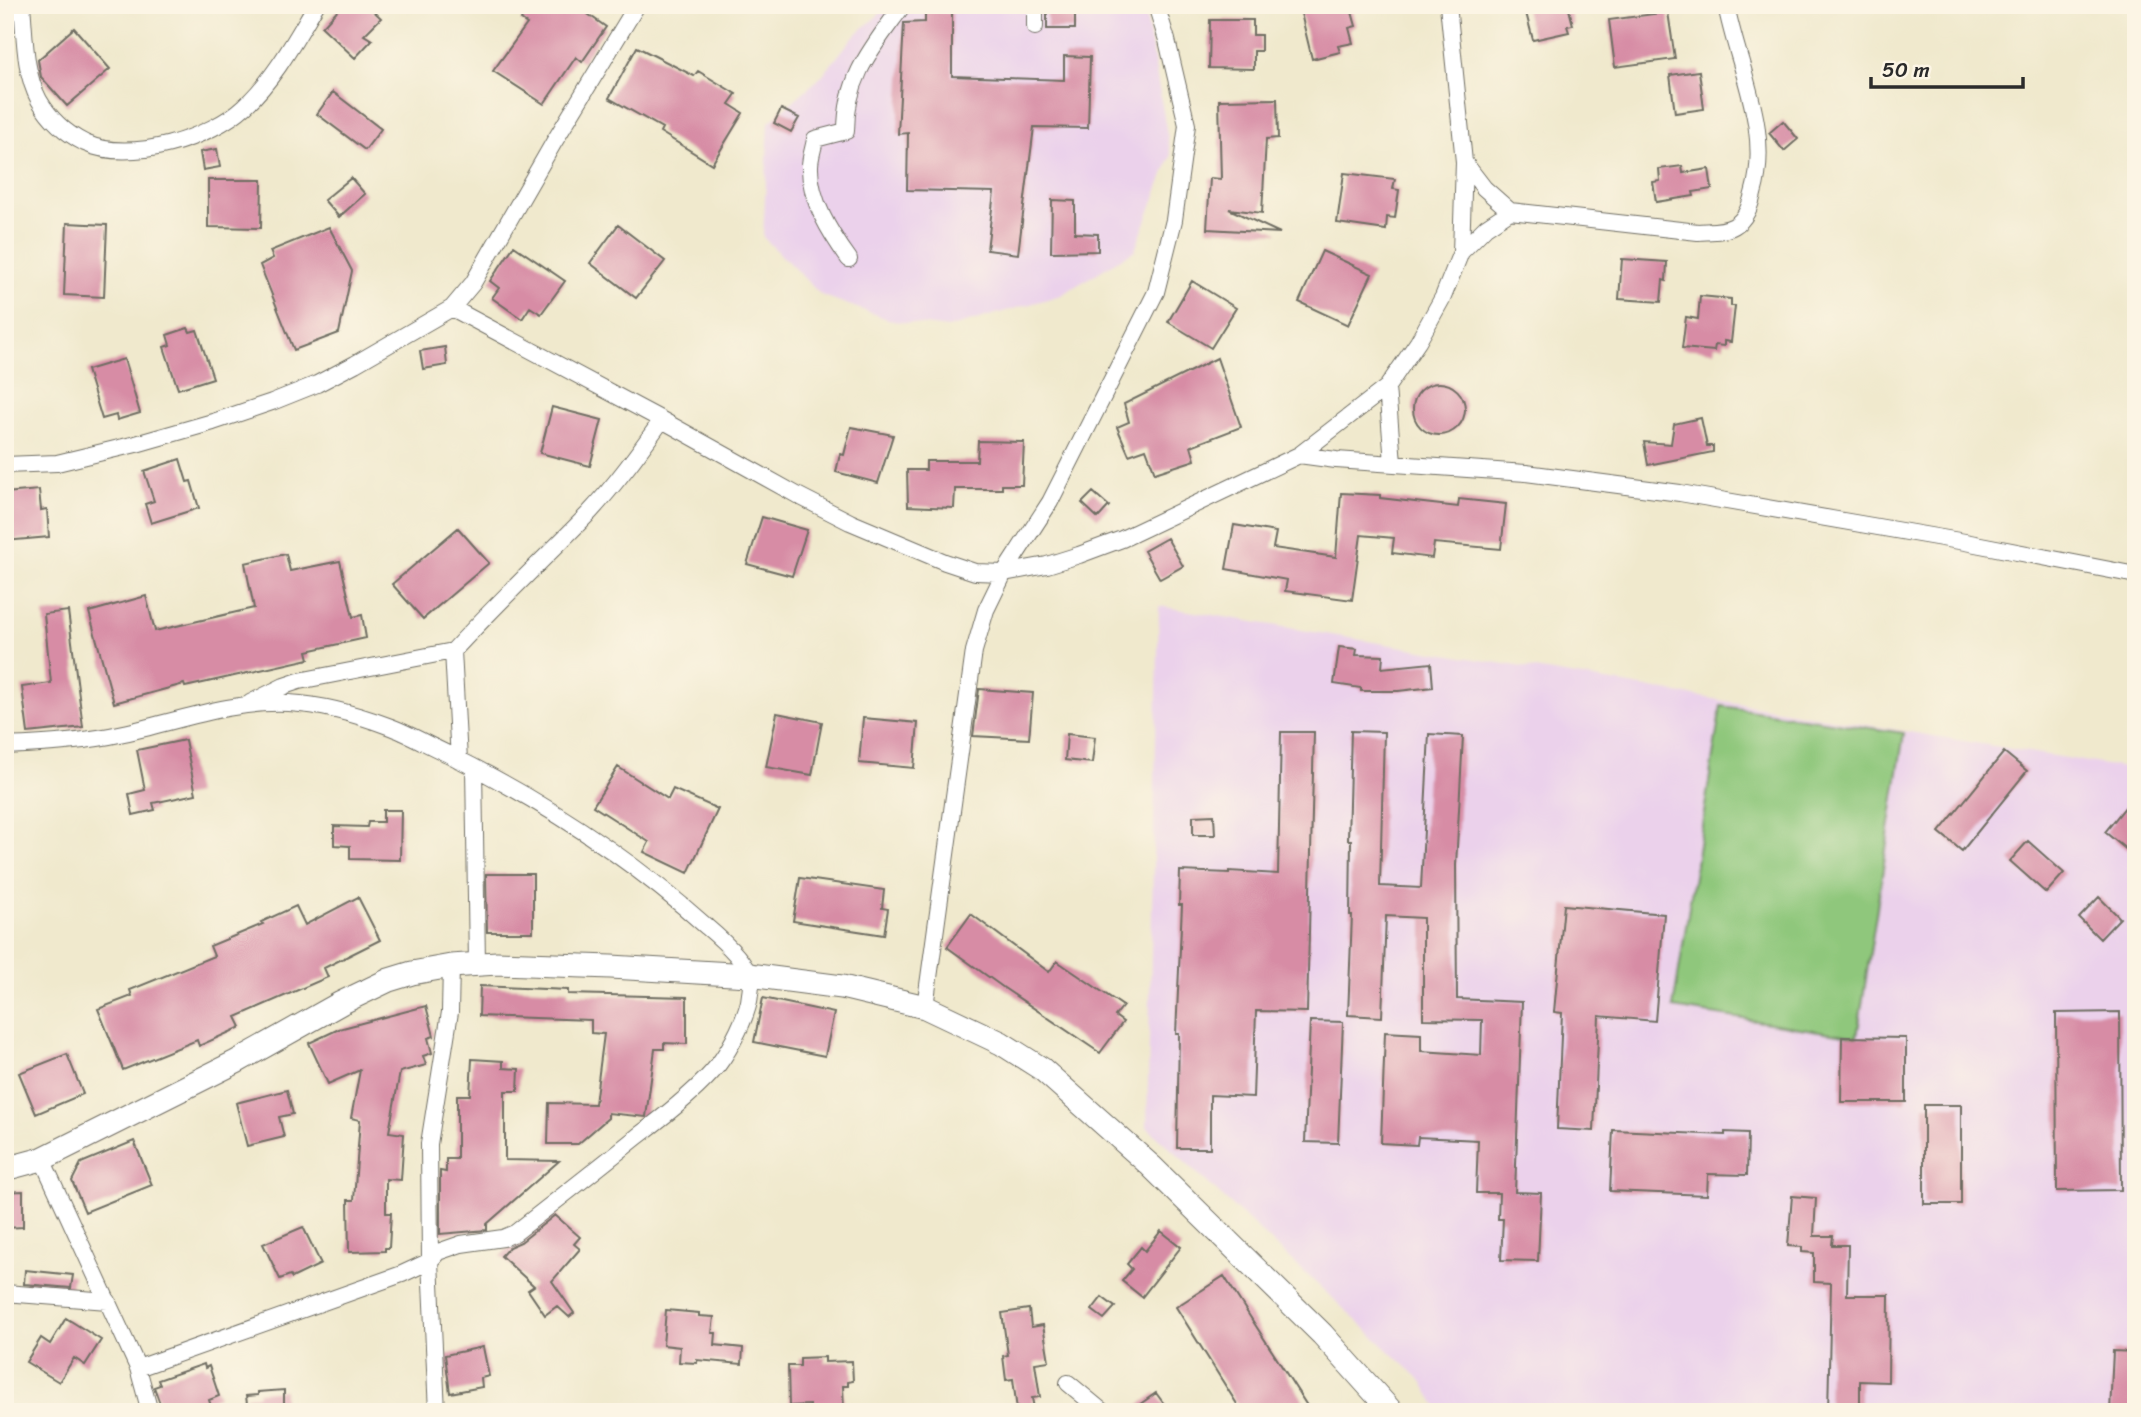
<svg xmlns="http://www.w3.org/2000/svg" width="2141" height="1417" viewBox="0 0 2141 1417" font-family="Sriracha,sans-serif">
<rect width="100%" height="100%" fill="#fcf5e5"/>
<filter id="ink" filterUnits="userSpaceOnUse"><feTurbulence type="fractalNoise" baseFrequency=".0143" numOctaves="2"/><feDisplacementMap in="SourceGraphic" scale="14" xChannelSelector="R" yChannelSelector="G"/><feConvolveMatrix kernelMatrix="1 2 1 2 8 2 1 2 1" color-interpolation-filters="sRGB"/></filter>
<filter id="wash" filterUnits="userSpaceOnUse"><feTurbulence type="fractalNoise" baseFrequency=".00686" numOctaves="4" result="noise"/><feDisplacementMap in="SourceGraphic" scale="28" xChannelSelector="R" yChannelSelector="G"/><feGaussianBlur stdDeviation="1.57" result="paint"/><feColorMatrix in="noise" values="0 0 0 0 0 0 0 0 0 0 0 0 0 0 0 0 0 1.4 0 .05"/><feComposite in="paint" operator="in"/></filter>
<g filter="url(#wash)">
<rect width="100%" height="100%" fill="#f0e9cd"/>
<path fill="#ebd1eb" d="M890,5h254l27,151 -36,94 -74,45 -113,33 -55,-7 -72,-26 -58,-58 6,-115 53,-46 31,-39z
M1159,606l977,164v642h-696l-18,-31 -275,-254z"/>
<path fill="#8fc77b" stroke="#5d7953" stroke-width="2" d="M1721,706l183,27 -47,304 -184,-29z"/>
<g id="blocks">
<path fill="#d78ca5" d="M342,5h25l14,13 -17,17 8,5 -17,18 -33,-31z
M531,5h44l31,22 -24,35 -6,-5 -32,47 -51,-33 34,-47 -6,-4z
M1047,5h28v24h-28z
M1299,5h51l6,21 -7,2 4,15 -15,3 2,6 -28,7z
M1524,5h44l5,20 -6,1 2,6 -36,8z
M925,11l27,2v63l112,4v-24l26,1 -2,71 -54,-1 -16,127 -31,-4 7,-58 -87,-2 1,-57 -10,1 6,-111 21,-1z
M1668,12l7,47 -60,8 -6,-47z
M1210,20h43v15h8v16h-7v18l-45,-1z
M74,28l36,41 -43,37 -26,-29 -3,-17z
M637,47l57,29 4,-5 38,23 -7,10 14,9 -31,51 -52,-32 2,-4 -53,-30z
M1699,71l5,38 -29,4 -5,-38z
M333,92l48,37 -16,21 -48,-36z
M1277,99l1,39 -12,1 -4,74 -33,-4 51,24 -73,-4 3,-51 11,1 -2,-79z
M781,109l18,9 -8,14 -17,-9z
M1783,121l15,18 -14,12 -15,-18z
M217,149l3,18 -17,3 -3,-18z
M1682,166l1,7 26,-4 3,20 -19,3 1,4 -38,6 -3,-20 7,-1 -1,-12z
M1344,173l51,6 -2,10 6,1 -4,28 -8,-1 -1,13 -49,-7z
M351,178l14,16 -26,23 -15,-17z
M208,180h54l-1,48 -53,-1z
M1052,200l23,1v32l23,1v17l-47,1z
M67,223l40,2 -3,72 -40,-2z
M618,225l47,36 -29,37 -46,-35z
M329,227l23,44 -13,62 -45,17 -34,-85 13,-7 -3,-7z
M514,246l51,35 -24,33 -11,-7 -8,12 -30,-21 7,-10 -9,-7z
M1322,251l50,23 -24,51 -49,-23z
M1622,259l45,3 -1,19 -3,-1 -2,22 -42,-3z
M1192,281l44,27 -25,40 -43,-26z
M1700,296l31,3v7h4l-4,36 -7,-1v5l-9,-1 -1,6 -32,-3 4,-31 12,2z
M188,328l2,4 7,-2 16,48 -35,11 -14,-42 6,-2 -3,-10z
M445,347l2,18 -24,4 -3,-18z
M1217,358l24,69 -50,19 4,14 -40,13 -9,-24 -17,6 -12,-28 12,-5 -5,-18z
M124,359l16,54 -23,7 -1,-5 -14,4 -15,-49z
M1413 409a26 26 0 1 1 52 0a26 26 0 1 1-52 0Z
M552,407l50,13 -12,46 -50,-13z
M1701,418l6,28h6v6l-65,13 -4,-23 27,2 3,-20z
M851,427l42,8 -15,48 -42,-11 4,-18 4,1z
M978,441l46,1 -2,43h-20v4h-47l-1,19 -46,-2 -1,-36h19v-9h51z
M180,459l7,23 4,-1 8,27 -48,15 -6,-19 9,-3 -10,-30z
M39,490l2,20 6,-1 2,28 -44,4v-48z
M1093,492l16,14 -11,12 -16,-15z
M1341,493l39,2v3l78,9 1,-8 47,5 -5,45 -67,-6 -2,15 -40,-5 2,-15 -33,-3 -9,65 -67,-9 2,-11 -61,-11 8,-44 42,7 -3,16 63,9z
M762,517l45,13 -15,46 -45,-12z
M458,528l31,35 -66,56 -31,-35z
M1167,538l16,28 -23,13 -16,-28z
M286,554l4,17 50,-10 13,56 9,-2 4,23 -59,13 2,8 -124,28 -1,-3 -70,19 -25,-91 57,-16 9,35 99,-23 -9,-45z
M68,611l15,116 -55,6 -6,-46 29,-4 -7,-69z
M1339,647l18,2 -1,6 27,1 -1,12 49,-5 2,24 -35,4h-37v-3l-27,-4z
M979,689l54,4 -4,46 -56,-3z
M777,713l45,9 -10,53 -46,-8z
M863,718l55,5 -4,45 -55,-5z
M1351,731l33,1 -4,154 41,2 8,-154 34,2 -7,129 1,134 65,3 -7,190 26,1 -3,68 -37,-1 2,-41h-5l1,-26h-23l2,-53 -60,-3 -1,8 -36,-2 4,-111 36,2v17l60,4 1,-35 -59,-1v-101l-37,-2 -4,101 -34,-2 4,-100h-2l1,-75h-3z
M1281,732h33l-7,280 -51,-1 -3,86 -43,-2v53h-33l2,-114h-3l6,-129h-3l1,-34 49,2v-2l49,3z
M1067,734l28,3 -3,26 -27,-3z
M185,740l11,54 -43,9 2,7 -22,5 -4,-21 16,-4 -8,-40z
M2004,752l23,19 -65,80 -23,-19z
M618,767l50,32 5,-10 45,20 -30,64 -44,-21 5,-10 -56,-36z
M2126,806l10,7v27l-9,10 -22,-18z
M383,810h18l-1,50 -50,-1v-13l-16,-1v-19l33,1 1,-5h15z
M1214,815l1,20h-22v-19z
M2028,841l36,32 -18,20 -36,-32z
M486,874h47v58h-46z
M800,878l84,12 -2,18 6,1 -4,26 -91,-14z
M358,897l22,43 -56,28 4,9 -92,40 5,10 -42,19 -2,-6 -74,30 -25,-61 34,-13 -2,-6 84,-34 -4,-10 53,-22 -2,-2 35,-16 9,19z
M2099,897l21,21 -20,21 -21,-21z
M1564,905l100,9 -9,107 -56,-5 -5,115 -37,-2 5,-116 -8,-1z
M971,914l78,58 8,-11 66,45 -8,10 8,6 -23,31 -96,-65 -57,-41z
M480,986l88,4v4l119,3v47l-23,-1v6h-9l-9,68 -38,-4v5l-30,26h-30l1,-41 46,1 9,-70 -13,-1v-13l-112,-4z
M763,998l71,15 -9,43 -71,-14z
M426,1006l8,30 -6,2 4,15 -9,3 3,9 -26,7 -11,60 15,2 -3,46 -15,-1v34h5l-2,35h-4v3l-36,1 -1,-52h6l6,-80 -9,-2 9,-48 -32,14 -19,-41 30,-14z
M2120,1012l1,178 -64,1 -1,-178z
M1310,1021l33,1 -5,121 -33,-1z
M1842,1037l64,1v64h-65z
M67,1054l16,40 -47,20 -17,-41z
M472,1059l31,2v7l16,1 -1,22h-13v69l54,1 -72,63v6l-47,4v-63l6,1v-13h11v-64h13z
M287,1090l6,24 -14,3 5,20 -37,9 -11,-43z
M1924,1105h37v99h-37z
M1613,1130l112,5v-3l23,1 -1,42 -39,-1 -1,21 -97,-4z
M134,1141l18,44 -67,27 -13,-31 9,-18z
M23,1191v36l-18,1v-36z
M1792,1196l24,2 -2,38h19l-1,9h16l-1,50h42l-1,87 -28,-1v31h-32l3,-129 -17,-1v-29l-12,-1v-5l-14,-1z
M555,1215l25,22 -6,7 6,5 -28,32 22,32 -5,4 -12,-11 -12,9 -17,-25 6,-4 -33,-30 8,-9 12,-5z
M303,1227l18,37 -29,14 -2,-3 -10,4 -17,-35z
M1161,1231l20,16 -39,50 -20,-16 10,-12 -5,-5 14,-17 4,4z
M25,1270l48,5 -2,13 -47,-4z
M1224,1276l87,136h-69l-66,-105z
M1102,1297l13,10 -11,12 -12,-9z
M1029,1309l2,18 12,-2 6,36 -14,2 5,34 -8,1 2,10 -17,2 -4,-31 -7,1 -3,-24 5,-1 -6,-42z
M666,1310l33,3v3l15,1 -2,16h4l-1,12 28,3 -1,16 -45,-4v3l-18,-1 1,-15 -17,-2z
M66,1318l35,22 -16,25 -11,-7 -15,24 -33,-20 15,-24 9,6z
M483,1347l6,29 -8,2 1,9 -32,6 -5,-38z
M2113,1351l23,1v60h-26z
M825,1357v5l27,-1 1,20 -5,1v4h-5l1,26h-34v-7l-21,1 -1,-40h12v-8z
M204,1364l1,4 4,-2 10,30 -10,4 4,12h-50l-9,-25 6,-2 -2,-5z
M284,1390v22h-36l-2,-16 12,-1v-3z
M1156,1393l14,19h-41z"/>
</g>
</g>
<g filter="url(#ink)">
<use href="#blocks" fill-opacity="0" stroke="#706e64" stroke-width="2"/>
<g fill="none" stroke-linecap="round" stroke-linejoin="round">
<g stroke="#706e64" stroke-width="18">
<path id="street" d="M22,5c3,31 2,67 17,95 11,19 26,33 46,43 45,21 126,-5 160,-37 30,-28 50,-66 71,-101
M1035,5v22
M1464,162l20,26 26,23
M1461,252l25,-25 24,-16 188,21c11,-1 26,0 36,-6 12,-7 16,-20 19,-32 19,-64 -15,-126 -27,-189
M849,259c-18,-25 -40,-59 -39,-93 0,-9 4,-19 5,-27l31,-8c0,-55 27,-84 57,-126
M452,308l210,112 135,75 53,27 95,40 30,10 29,1 43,-8 32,-10 43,-16 177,-84 88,-68 31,-45 25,-45 18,-45 3,-90 -16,-157
M1387,387l6,76
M1299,455l37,5 190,13 154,20 285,49 171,33
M5,465l52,-2 79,-19 77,-22 59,-20 45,-18 38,-20 97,-56 21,-25 81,-141 83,-137
M250,703l34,-17 15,-5 154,-30
M5,746c41,-2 80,-4 119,-13 54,-12 109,-33 165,-30 34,2 67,11 99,23 20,7 40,19 60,28 93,46 181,103 259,173 13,11 38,33 42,49 2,5 2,13 1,18 -1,20 -20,55 -32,71 -18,23 -56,53 -80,71 -41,33 -82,65 -123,97l-12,5 -42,6 -23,8 -8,9 -28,13 -264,94
M459,760l-6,-109c44,-48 91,-92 136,-138 27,-29 50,-61 73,-93
M474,768l3,196
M925,1007l49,-356 12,-41 18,-37 46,-71 106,-210 18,-72 13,-95 -20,-85 -11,-35
M42,1159l96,209 12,44
M5,1293l103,8
M1068,1383l35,29
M437,1412l-7,-151 -1,-117 21,-132 1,-46"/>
</g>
<g stroke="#706e64" stroke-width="25">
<path id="secondary" d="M5,1169l37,-10 194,-97 105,-59 48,-23 23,-7 39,-7 46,-3 114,4 138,8 93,12 83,20 76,36 41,26 109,97 171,168 70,78"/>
</g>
<use href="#street" stroke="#fff" stroke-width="16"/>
<use href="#secondary" stroke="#fff" stroke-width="23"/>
</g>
</g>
<rect width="2141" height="1417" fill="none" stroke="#fcf5e5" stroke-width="28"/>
<path d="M1871 77v10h152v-10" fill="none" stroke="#2b2b2b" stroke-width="3.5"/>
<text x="1882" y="77" font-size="21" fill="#2b2b2b" stroke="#fcf5e5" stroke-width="5" paint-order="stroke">50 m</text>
</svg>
